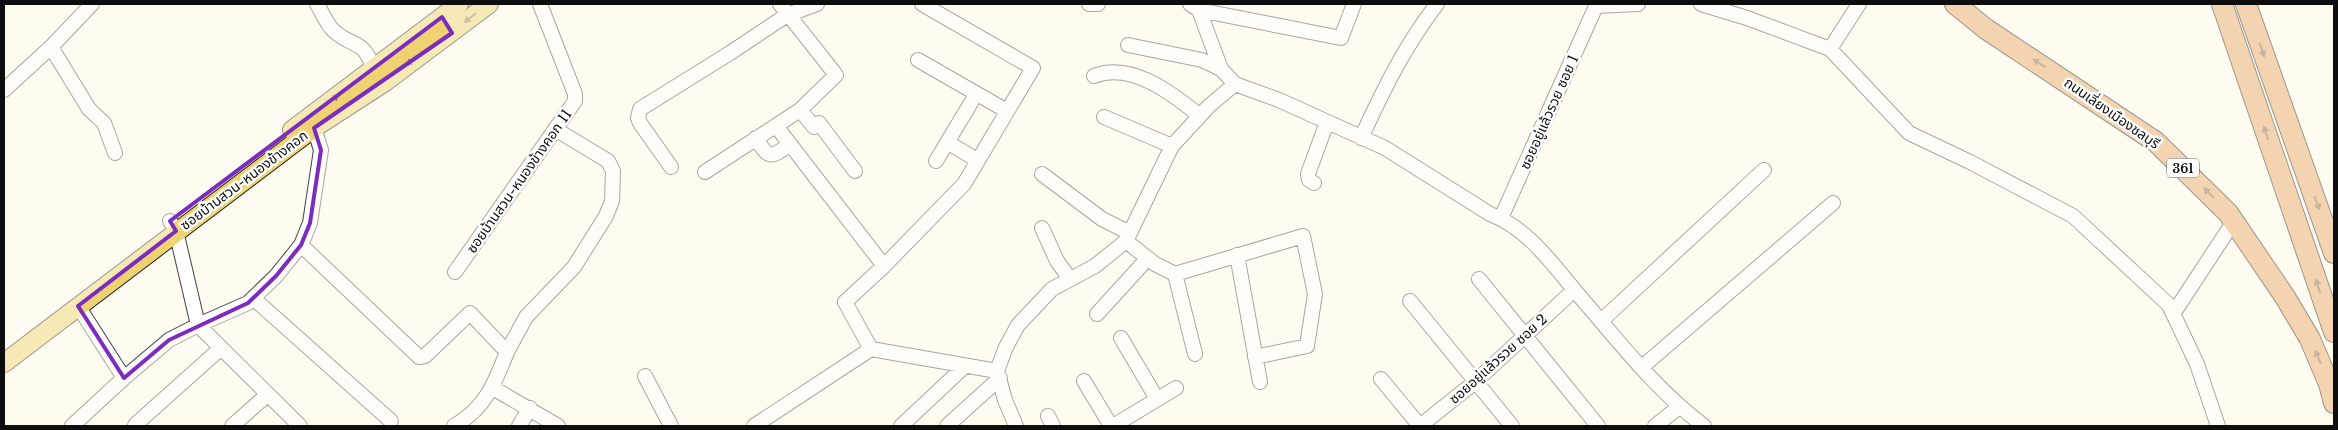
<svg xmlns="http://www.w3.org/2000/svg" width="2338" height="430" viewBox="0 0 2338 430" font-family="'Libre Baskerville','Noto Sans Thai',serif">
<rect width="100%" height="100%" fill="#fefcf0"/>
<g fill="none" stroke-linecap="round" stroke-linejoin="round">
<g stroke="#414141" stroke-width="16">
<path id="minor" d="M317,4c5,8 10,21 17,27 17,16 30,8 39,37
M922,4l111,64 -69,116 -80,82 -39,36 26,47 126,22
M1089,4h9
M1190,4l9,6 22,59 14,15 44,16 106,48 105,66c40,15 65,54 92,85 38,44 75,92 122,127
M1701,4l46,14 83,31 79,84 61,29 103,54 96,89 28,59 21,62
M1596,6l42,-2
M1199,10l142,28 13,-34
M1128,45l74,15 19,9
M51,47l38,62 15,14 11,30
M1830,49l29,-45
M918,60l89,51
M1094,76c37,-15 79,18 106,40
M4,90l47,-43 41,-43
M800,110l14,17 5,-4 36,48
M1104,117l68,29
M776,126l108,140
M756,138c13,22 15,20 34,6
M1361,138c23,-49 43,-91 76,-134
M947,142l30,18
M936,161l36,-60
M671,167l-31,-44 -2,-5 2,-9 90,-56 57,-38 30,-11
M705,172l95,-62 36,-35 -56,-71
M1042,174l60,45 28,14
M1314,183l-5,-3 -1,-6 19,-52
M1501,218l95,-212
M170,221l6,10 22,94 102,101
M1042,228l15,33 13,18
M1126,241l29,23 20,10 128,-38 12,58 -8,52 -52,11
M301,245l118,112 6,-1 45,-43 37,39c-12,31 -22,57 -53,74
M1237,255l23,127
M455,272l120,-171v-7l-35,-90
M1175,274l20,80
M1479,279l119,147
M253,298l138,123
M1410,301l102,125
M78,306l46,72
M1097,314l51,-56
M2173,314l61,-93
M1601,321l163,-151
M1121,338l36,61
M507,352l19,-35 48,-50 32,-51 6,-15 1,-30 -5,-10 -53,-32
M1642,367l191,-164
M645,376l26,50
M1381,379l39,47
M1084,381l27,45
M493,388l65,38
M1048,416l5,10
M135,425l85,-76
M72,426l52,-48 45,-38 29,-15 50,-22 28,-27 25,-31 9,-22 11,-73 -7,-22
M232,426l35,-31
M519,426l11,-18
M754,426l117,-77
M901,426l64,-60
M947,426l53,-48
M1016,426l-11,-26 -8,-29 9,-24 12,-22 34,-36 43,-23 31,-25 46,-95 37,-40 26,-22
M1113,426l63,-38
M1420,426l55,-44 99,-92
M1655,426l24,-19"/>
</g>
<g stroke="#1f1f1f" stroke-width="20">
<path id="major" d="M292,130l167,-126
M4,363l310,-235 71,-46 104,-78"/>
</g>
<g stroke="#1f1f1f" stroke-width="22">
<path id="highway" d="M1955,4l31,25 170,113 72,71 57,84 25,42 19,45 5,19
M2222,4l112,328
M2246,4l88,249"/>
</g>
<use href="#minor" stroke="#fff" stroke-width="14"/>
<use href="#major" stroke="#eed370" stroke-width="18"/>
<use href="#highway" stroke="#e9a463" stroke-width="20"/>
</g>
<defs><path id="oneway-solid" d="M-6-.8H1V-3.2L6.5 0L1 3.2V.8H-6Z" transform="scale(1.25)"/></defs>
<g fill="#897a44">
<use href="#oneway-solid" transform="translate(470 18) rotate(142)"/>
<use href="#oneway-solid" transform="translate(412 61) rotate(144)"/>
<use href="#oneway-solid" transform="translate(333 99) rotate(-37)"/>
</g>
<g fill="#86603d">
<use href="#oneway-solid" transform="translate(2262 50) rotate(70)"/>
<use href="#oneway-solid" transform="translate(2039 63) rotate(-147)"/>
<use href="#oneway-solid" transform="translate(2266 133) rotate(-109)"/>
<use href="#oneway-solid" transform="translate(2209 193) rotate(-135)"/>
<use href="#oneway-solid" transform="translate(2317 203) rotate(70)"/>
<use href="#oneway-solid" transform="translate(2318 286) rotate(-109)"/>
<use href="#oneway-solid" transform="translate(2318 357) rotate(-113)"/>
</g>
<path d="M0 0H2338V430H0ZM442,17l10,16 -138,95 7,22 -11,73 -9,22 -25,31 -28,27 -79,37 -45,38 -46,-72 98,-75 -6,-10z" fill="#fefcf0" fill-opacity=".55" fill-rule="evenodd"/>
<path fill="none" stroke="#7b2cbf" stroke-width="4" stroke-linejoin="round" d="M442,17l10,16 -138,95 7,22 -11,73 -9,22 -25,31 -28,27 -79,37 -45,38 -46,-72 98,-75 -6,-10z"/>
<g text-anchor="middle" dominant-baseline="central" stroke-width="5" stroke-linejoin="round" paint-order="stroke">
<rect fill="#fff" stroke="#565656" stroke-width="1" x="2167" y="158.5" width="32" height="19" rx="4"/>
<g font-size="12" font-weight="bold" fill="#0e0e0e">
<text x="2183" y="168">361</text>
</g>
<g font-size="14" fill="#0e0e0e" stroke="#fff">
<text transform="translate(1549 112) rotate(-66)">ซอยอยู่แล้วรวย ซอย 1</text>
<text transform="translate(2112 113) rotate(35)">ถนนเลี่ยงเมืองชลบุรี</text>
<text transform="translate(244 180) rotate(-37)">ซอยบ้านสวน-หนองข้างคอก</text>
<text transform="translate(519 181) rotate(-55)">ซอยบ้านสวน-หนองข้างคอก 11</text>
<text transform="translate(1498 359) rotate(-42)">ซอยอยู่แล้วรวย ซอย 2</text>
</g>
</g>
<rect width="2338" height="430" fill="none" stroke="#0e0e0e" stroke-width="10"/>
</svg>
